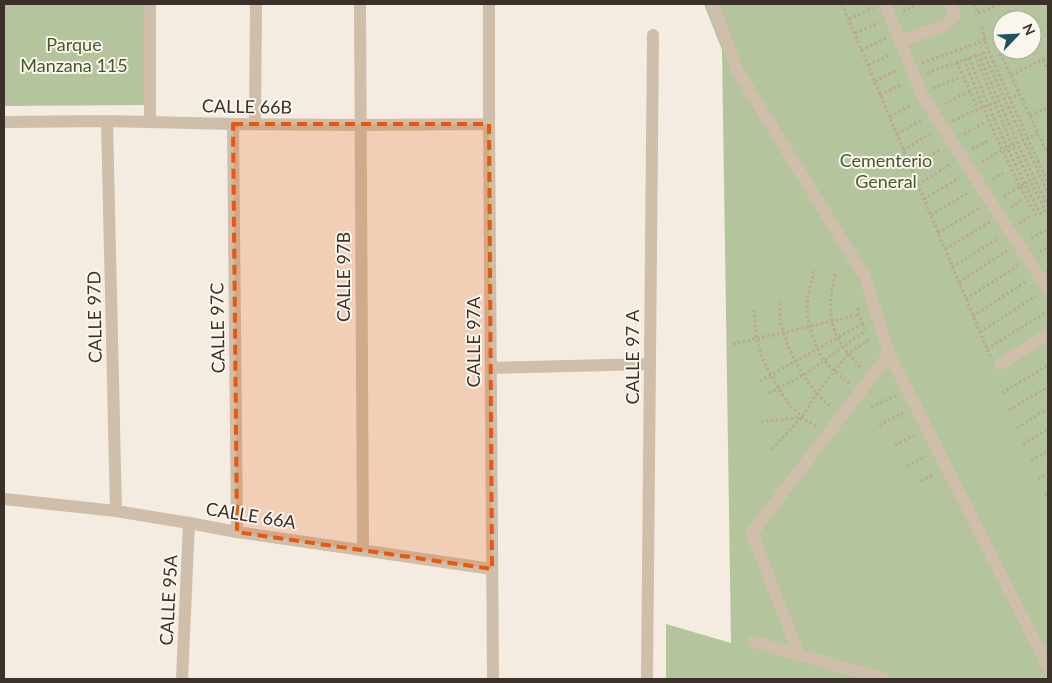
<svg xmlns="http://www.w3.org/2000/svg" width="1052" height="683" viewBox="0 0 1052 683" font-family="Lato,sans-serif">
<rect width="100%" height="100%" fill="#f4ece0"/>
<path fill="#b4c59e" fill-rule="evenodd" d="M4,4h140l1,101 -141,1z
M704,4h344v675h-382v-55l65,19 -9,-593zM1002,20h30v30h-30z"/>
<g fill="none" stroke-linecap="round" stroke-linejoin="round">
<path stroke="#baa894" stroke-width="3" stroke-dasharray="2.5 2.5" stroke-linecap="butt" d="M842,4l148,352
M974,4l4,9 22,-9
M903,11l15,-7
M849,19l24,-11
M982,27l6,23 60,133
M855,33l24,-10
M861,50l25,-12
M983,52l65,141
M1000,53l48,101
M979,54c21,51 44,102 69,152
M975,55l37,90 35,69
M969,58c22,54 44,107 73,158
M964,59c21,54 44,108 73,158
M1043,60l5,11
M957,62l21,47
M922,63l64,-23
M868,65l22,-10
M927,73l50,-18
M1011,75l37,-18
M875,81l22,-11
M933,88l25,-10
M880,95l22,-11
M1009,98l11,-4
M945,104l14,-8 11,-4
M1030,115l18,-7
M890,117l21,-12
M953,121l25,-12 22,-8
M897,134l24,-14
M964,134l20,-11
M972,149l17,-9
M903,150l27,-16
M982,162l16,-10 40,-19
M911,166l29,-16
M993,179l10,-6
M918,185l32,-21
M1004,196l27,-16
M924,199l35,-21
M1011,207l10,-7
M931,215l37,-22
M1019,223l10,-6
M938,233l41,-25
M1031,238l17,-9
M945,249l45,-27
M1040,252l8,-5
M952,267l47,-29
M814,271c-3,13 -7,26 -7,39 0,13 9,39 16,49 7,9 17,17 26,24
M835,274c-9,43 -5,62 26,94
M959,282l49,-32
M966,299l52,-33
M781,303c-1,6 -1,11 -1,16 0,4 2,8 3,12 8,26 26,59 48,76
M858,308l1,7 6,15
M754,310l2,25 6,23 9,17 11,19 10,14 12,11 12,7
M973,316l54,-35
M980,332l56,-36
M733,344l126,-29
M987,349l61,-38
M760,381l102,-57
M769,393l35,-18 61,-44
M1002,393l46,-28
M871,407l25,-11
M1009,410l39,-23
M761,422l40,-5
M879,425l24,-12
M1017,428l31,-20
M1023,444l25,-15
M895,445l19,-10
M772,449l30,-32 15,-24 31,-39 22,-15
M1031,461l17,-10
M907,466l19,-10
M1038,479l10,-6
M921,481l13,-7
M1045,495l3,-2"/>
<path stroke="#cebeaa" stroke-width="12" d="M150,4v118
M360,4l3,546
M489,4v120l4,555
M713,4l24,66 128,207 24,77 159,313
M885,4l38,93 125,193
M900,41l46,-16 9,-10 -5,-11
M107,121l9,390
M4,122l103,-1 126,3 127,1 129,-1
M233,124l4,408
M255,124l1,-120
M1000,364l48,-29
M491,368l159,-4
M4,499l112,12 73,12 48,9 255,37
M754,642l130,37
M799,655l-47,-122 137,-179
M182,679l7,-156
M647,679l6,-644"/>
</g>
<path fill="#e8590c" fill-opacity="0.2" stroke="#e8590c" stroke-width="4" stroke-dasharray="10 6" stroke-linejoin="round" d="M233,124h256l3,445 -255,-37z"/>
<g text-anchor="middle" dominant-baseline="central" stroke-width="4" stroke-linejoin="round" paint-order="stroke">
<g font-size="18" fill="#455a2c" stroke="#fbf6ed">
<text x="74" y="44">Parque<tspan x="74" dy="21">Manzana 115</tspan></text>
<text x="886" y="160">Cementerio<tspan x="886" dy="21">General</tspan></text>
</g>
<g font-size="18" fill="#3b312a" stroke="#fbf6ed">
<text transform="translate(247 106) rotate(1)">CALLE 66B</text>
<text transform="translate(343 277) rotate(-90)">CALLE 97B</text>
<text transform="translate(94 317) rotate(-91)">CALLE 97D</text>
<text transform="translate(217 328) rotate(-91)">CALLE 97C</text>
<text transform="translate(473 342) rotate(-90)">CALLE 97A</text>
<text transform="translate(632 357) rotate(-90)">CALLE 97 A</text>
<text transform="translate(251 515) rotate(9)">CALLE 66A</text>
<text transform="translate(168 600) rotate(-87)">CALLE 95A</text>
</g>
</g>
<rect width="1052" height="683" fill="none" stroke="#3b312a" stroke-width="10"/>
<g transform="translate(1017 35) rotate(65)"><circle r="24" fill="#fbf6ed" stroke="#aea79f"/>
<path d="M0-4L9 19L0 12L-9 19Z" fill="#1d545f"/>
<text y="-8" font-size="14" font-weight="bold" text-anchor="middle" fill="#3b312a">N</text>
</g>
</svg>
